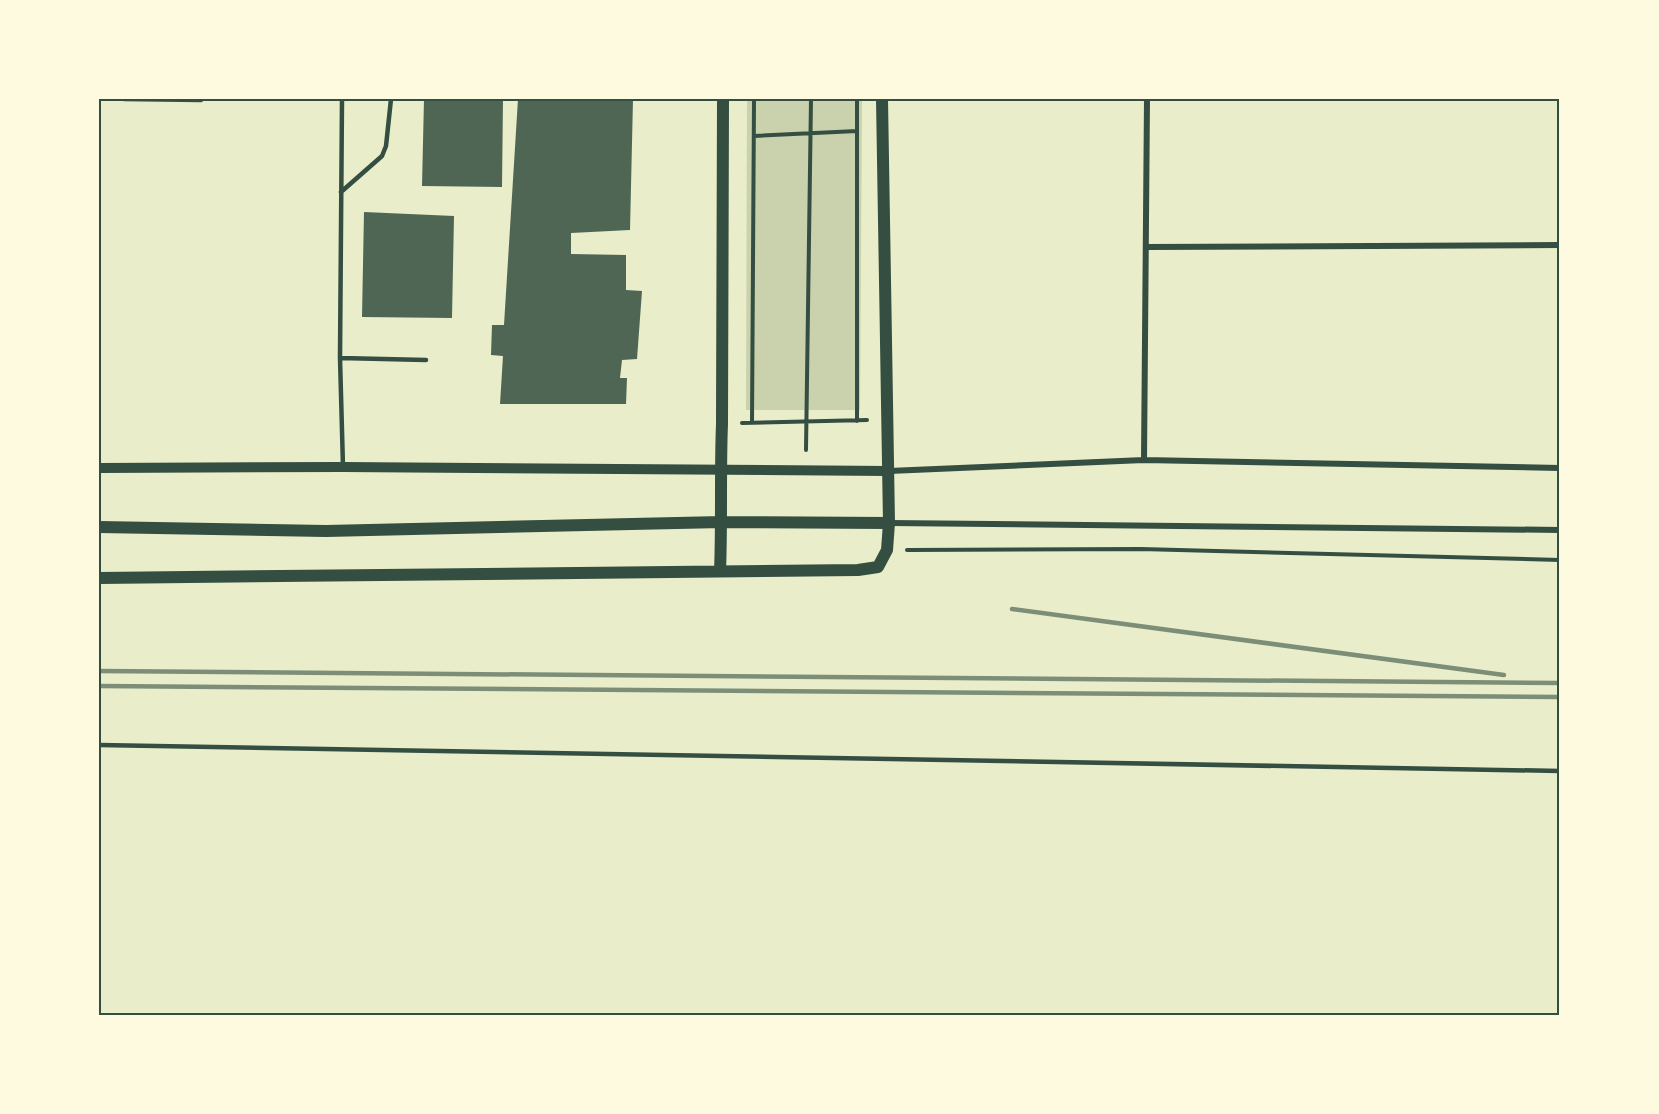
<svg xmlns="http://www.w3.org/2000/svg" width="1659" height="1114" viewBox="0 0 1659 1114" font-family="'Space Grotesk',sans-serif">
<rect width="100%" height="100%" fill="#e9edc9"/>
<path fill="#cad2ad" d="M747,99h115l-2,311h-114z"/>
<path fill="#4f6655" d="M424,99h79l-1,88 -80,-1z
M518,99h115l-3,131 -59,3v21l55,1v35l16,1 -5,68 -15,1 -2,18h7l-1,26h-126l3,-48 -12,-1 1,-30h12z
M364,212l90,4 -2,102 -90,-1z"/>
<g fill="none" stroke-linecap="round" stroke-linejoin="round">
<path stroke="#344e41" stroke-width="4" d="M754,136l103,-5
M857,421v-322
M742,423l125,-3
M752,423l2,-324
M806,450l5,-351
M907,550l234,-1 419,11"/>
<path stroke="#344e41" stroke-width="4.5" d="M124,99l77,1
M342,99l-2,259 3,109
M341,192l41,-36 4,-10 5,-47
M340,358l86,2
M99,745l1461,26"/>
<path stroke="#344e41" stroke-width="6" d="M1146,247l414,-2
M1144,460l3,-361
M889,471l255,-11 416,8
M889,523l671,7"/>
<path stroke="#344e41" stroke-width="10" d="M99,468l244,-1 546,4"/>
<path stroke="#344e41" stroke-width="12" d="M99,527l227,4 396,-9 167,1
M720,571c2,-49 0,-98 2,-147l1,-325
M99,578l759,-8 20,-3 9,-17 2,-27 -7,-424"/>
<path stroke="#7c8e77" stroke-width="4.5" d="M1012,609l492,66
M99,671l1461,12
M99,686l1461,11"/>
</g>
<rect width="1659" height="1114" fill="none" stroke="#fefae0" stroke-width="201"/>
<rect x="100" y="100" width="1458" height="914" fill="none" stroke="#344e41" stroke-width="2"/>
</svg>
